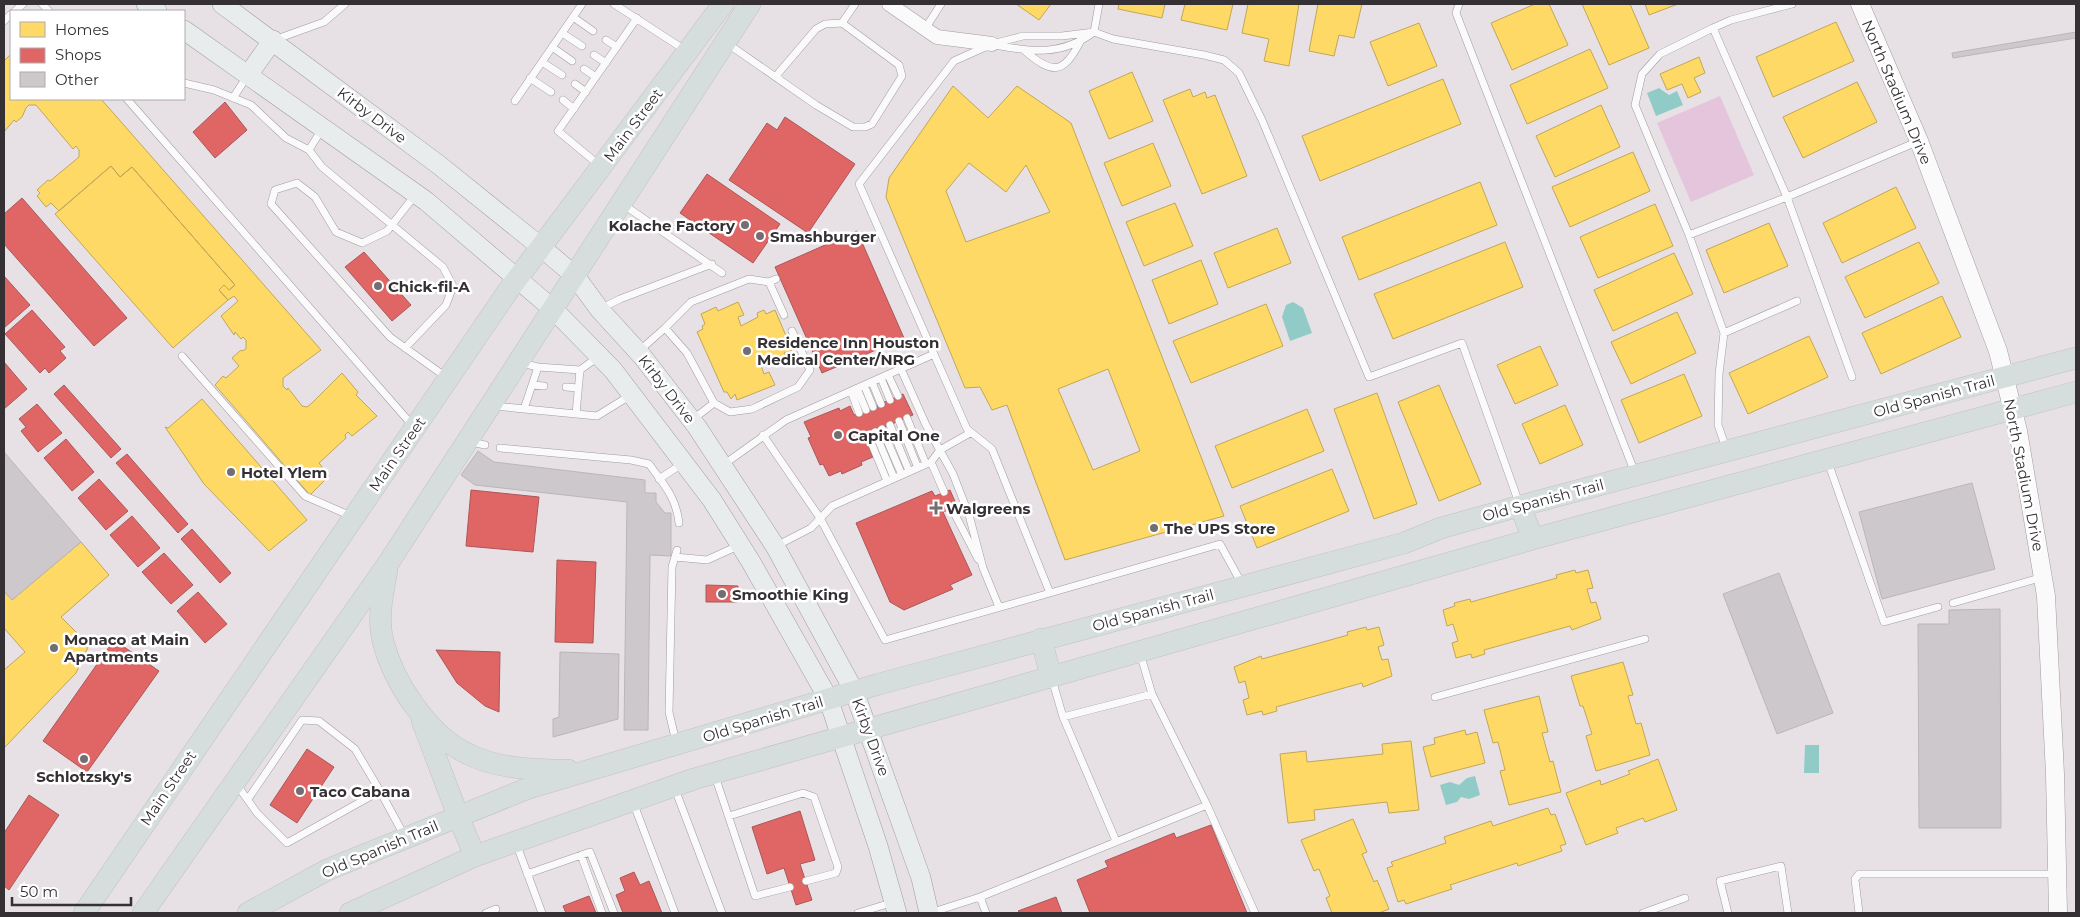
<svg xmlns="http://www.w3.org/2000/svg" width="2080" height="917" viewBox="0 0 2080 917" font-family="Montserrat,sans-serif">
<rect width="100%" height="100%" fill="#e7e1e5"/>
<path fill="#e4c5dc" d="M1720,96l34,79 -63,27 -34,-79z"/>
<path fill="#91cbc7" d="M1659,88l10,7 8,-4 6,14 -27,11 -9,-23z
M1293,302l10,6 9,25 -22,8 -8,-24 4,-12z
M1805,745h14v28h-15z
M1475,776l5,19 -11,4 -8,-2 -4,5 -11,3 -6,-20 10,-3 9,3 8,-7z"/>
<path fill="#ffd966" stroke="#c2a657" fill-rule="evenodd" d="M1016,4h35l-12,16z
M1119,4h46l-3,14 -44,-9z
M1185,4h48l-6,26 -46,-10z
M1248,4h51l-10,62 -25,-5 5,-22 -27,-6z
M1318,4h44l-8,34 -15,-3 -5,21 -25,-5z
M1535,4h14l19,41 -56,25 -21,-47z
M1582,4h48l19,44 -40,17z
M1645,4h33l-29,11z
M1836,22l18,39 -81,36 -17,-40z
M1419,23l18,43 -49,20 -18,-44z
M1590,49l18,39 -81,36 -17,-39z
M11,54v45h90l220,251 -38,28v8l4,4 1,-2 14,18 5,1 5,-4 30,-30 16,19 -2,3 21,21 -25,20 -4,-4 -3,3 1,3 -27,25 10,13 -19,19 -95,-110 8,-9 3,2 13,-12 -7,-8 9,-8 1,1 4,-2v-9l-3,-3 -2,2 -6,-7 -1,3 -13,-19 17,-15 -4,-5 -6,4 -9,-10 5,-5 5,5 6,-5 -103,-118 -12,10 -9,-11 -52,45 -8,-8 -5,4 -9,-11 3,-3 -3,-3 11,-10 2,1 29,-24v-7l-3,-4 -3,3 -37,-44h-7l-3,3 -4,9 -6,5 -2,-2 -10,12v-71z
M1699,57l6,16 -11,5 7,14 -13,6 -6,-14 -15,6 -7,-16z
M1132,72l21,49 -44,18 -20,-48z
M1443,79l18,45 -141,57 -18,-45z
M1857,82l20,40 -74,36 -20,-41z
M953,86l35,32 29,-32 54,37 153,393 -159,44 -58,-155 -15,5 -12,-23 -15,1 -79,-191 3,-19zM969,163l37,29 20,-27 24,47 -84,30 -20,-51zM1108,369l32,82 -47,19 -35,-81z
M1190,89l3,8 12,-5 2,6 8,-3 32,81 -45,18 -39,-94z
M1601,105l19,42 -65,30 -19,-41z
M1153,143l18,43 -49,20 -18,-43z
M1633,152l17,39 -80,36 -18,-40z
M111,166l9,11 12,-10 103,118 -6,5 -5,-5 -5,5 9,10 -55,48 -118,-134z
M1480,182l17,43 -138,55 -17,-43z
M1896,187l20,41 -74,35 -19,-40z
M1175,203l18,43 -49,20 -18,-44z
M1655,204l18,42 -75,32 -18,-41z
M1769,223l19,43 -64,27 -18,-43z
M1277,228l14,35 -63,25 -14,-35z
M1505,242l18,45 -130,52 -19,-45z
M1919,242l20,41 -74,35 -20,-41z
M1674,253l19,41 -80,37 -19,-41z
M1201,260l17,44 -49,20 -17,-44z
M1942,296l19,41 -80,37 -19,-41z
M738,302l6,13 -6,2 3,9 17,-9 -1,-4 7,-3 2,4 9,-4 17,40 -8,3 2,5 -12,5 -4,-8 -11,5 5,14 5,-2 6,13 -38,15 -2,-6 -4,5 -4,-7h-3l-27,-60 6,-3 -1,-3 3,-2 -4,-10 15,-7 2,4z
M1266,304l17,42 -92,37 -18,-42z
M1677,312l19,41 -65,31 -20,-42z
M1809,336l19,41 -80,37 -19,-41z
M1540,346l18,39 -43,19 -18,-39z
M1684,374l18,42 -63,27 -18,-43z
M1439,385l42,99 -42,17 -41,-99z
M1377,393l40,111 -43,15 -40,-110z
M202,399l105,121 -38,31 -65,-67 -39,-57 3,1z
M1565,405l18,40 -43,19 -18,-40z
M1307,409l17,42 -92,37 -17,-42z
M1332,469l17,42 -92,37 -17,-42z
M81,542l28,33 -48,42 28,28 -13,28 -72,75v-78l21,-18 -21,-24v-37l8,9z
M1575,570l1,3 12,-3 5,18 -6,1 4,14 5,-1 5,17 -29,11 -2,-4 -86,24 1,4 -13,4 -1,-4 -15,4 -4,-15 6,-2 -5,-17 -6,2 -4,-16 12,-4 -1,-3 16,-4 1,3 86,-24 -1,-3z
M1366,627l1,3 12,-3 5,18 -6,2 4,13 6,-1 4,17 -29,11 -1,-4 -86,24 1,4 -14,4 -1,-4 -15,4 -4,-15 6,-2 -4,-17 -6,2 -5,-16 27,-11 1,3 86,-24 -1,-3z
M1623,662l10,33 -5,1 8,28 5,-1 9,32 -54,16 -10,-35 6,-2 -9,-28h-3l-9,-30z
M1539,696l9,36 -6,1 8,29 3,-1 8,31 -52,13 -9,-34 5,-1 -7,-28 -5,1 -9,-33z
M1465,730l1,5 11,-3 8,31 -54,14 -8,-30 12,-3 -1,-6z
M1411,741l8,69 -30,3 -2,-11 -73,8 1,10 -27,3 -8,-69 26,-3 1,11 76,-8 -1,-10z
M1658,759l19,51 -32,12 -2,-4 -27,10 2,5 -32,12 -20,-52 34,-13 1,5 29,-11 -2,-3z
M1548,808l3,7 4,-1 11,30 -6,2 2,5 -44,15 -1,-3 -67,22 2,4 -46,15 -2,-4 -6,2 -11,-34 6,-2 -2,-4 55,-19 -2,-6 47,-16 2,5z
M1353,819l14,33 -5,2 12,28 3,-2 12,29 -10,4h-47l-6,-15 4,-2 -11,-27 -5,2 -13,-31z"/>
<path fill="#e06666" stroke="#ac5657" d="M225,102l22,28 -32,28 -22,-26z
M785,117l70,47 -47,69 -79,-53 38,-57 10,7z
M707,174l73,50 -27,39 -73,-50z
M22,198l105,120 -33,28 -90,-102v-30z
M857,231l47,107 -82,35 -47,-106z
M364,252l47,53 -19,16 -47,-54z
M4,276l26,29 -26,23z
M32,310l33,37 -5,4 6,7 -17,15 -4,-5 -5,5 -35,-39z
M4,362l23,27 -23,20z
M64,385l57,64 -10,9 -57,-64z
M903,394l10,21 -49,21 9,21 -12,5 1,3 -20,9 -1,-3 -12,5 -6,-12 -3,1 -12,-27 3,-1 -7,-15 35,-14 1,3 10,-5 4,9z
M37,404l25,29 -24,19 -17,-21 5,-4 -7,-8z
M66,439l28,33 -22,19 -28,-33z
M127,454l61,70 -10,9 -62,-70z
M99,479l29,32 -22,19 -28,-32z
M471,490l68,7 -6,55 -67,-6z
M950,490l7,16 -14,6 29,63 -22,10 3,4 -49,21 -14,-8 -34,-79 76,-32 3,5z
M132,516l28,32 -22,19 -28,-32z
M192,529l39,44 -11,10 -39,-44z
M164,553l29,32 -22,19 -29,-32z
M557,560l39,2 -3,81 -38,-1z
M706,585l32,1v16h-32z
M198,592l29,32 -22,19 -28,-32z
M114,640l45,31 -72,101 -44,-31z
M436,650l64,2 -1,60 -14,-6 -28,-23z
M307,749l27,18 -37,56 -27,-18z
M29,795l30,20 -50,75 -5,-4v-53z
M800,811l15,49 -15,4 12,36 -16,5 -12,-37 -17,6 -15,-47z
M1211,825l36,88h-157l-13,-33 31,-13 -3,-6 69,-28 2,5z
M634,872l6,13 9,-4 13,32h-39l-7,-18 9,-4 -5,-13z
M589,896l7,17h-30l-3,-7z
M1056,897l6,16h-42l-2,-2z"/>
<path fill="#ccc8cb" stroke="#bab6b8" d="M2076,32v6l-123,20 -1,-5z
M478,451l16,11 151,18v13h11v9l9,11h6v43l-21,-1 -2,175h-24l3,-228 -152,-17 -14,-10z
M4,452l77,90 -69,58 -8,-9z
M1972,483l23,86 -113,30 -23,-87z
M1779,573l54,140 -56,21 -54,-140z
M2000,609l1,219h-82l-1,-204h31v-14z
M560,652l59,2 -1,65 -65,18v-18l6,-2z"/>
<g fill="none" stroke-linecap="round" stroke-linejoin="round">
<g stroke="#a09b9f" stroke-width="8">
<path id="service" d="M42,4l7,7
M614,4l71,46
M1459,4l-3,9 179,460
M15,11l8,-7
M573,17l20,14
M4,21l7,-7
M1713,28l18,-8 61,-16
M925,29l16,-25
M562,33l20,13
M274,40l50,-18 21,-18
M606,40l11,7
M728,44l88,61 37,22h12l7,-3 30,-48 -3,-11 -57,-42 13,-19
M995,45c36,7 67,11 99,-13l5,-28
M552,47l20,14
M1025,51c27,23 38,24 55,-9
M594,55l12,8
M542,62l20,13
M584,69l12,8
M776,76l40,-47 9,-5 17,-1
M530,78l21,14
M184,83l30,7 37,15 35,33 23,12 13,17 121,100 10,19 -7,19 -41,43
M575,84l11,8
M233,98l15,-23
M127,99l286,327
M563,100l11,9
M515,101l67,-97
M309,150l13,-21
M599,165l-41,-34 79,-113
M416,194l-29,37 -25,12 -26,-11 -21,-35 -18,-14 -22,7 -4,14 119,133 56,40
M624,205l98,68
M1689,235l98,-38 132,-56
M769,282l7,-3
M600,309l20,-10 92,-35
M665,328l26,-26 58,-23 20,3 15,33
M1724,333l73,-32
M639,351l26,-23 22,25 27,50 -22,17
M182,356l123,140 46,20
M521,363l17,4 -14,42
M538,367l42,3 18,-13
M901,369l25,56 27,49 16,41 14,53 16,39
M888,375l10,21
M881,378l9,22
M872,382l9,22
M532,385l12,1
M864,385l9,22
M566,387l12,1
M857,388l9,22
M851,391l8,22
M714,403l16,9 22,-3 46,-22 12,-17 -18,-39
M494,406l103,10 34,-21
M576,414l4,-44
M907,418l19,46
M899,421l19,47
M890,425l19,46
M882,429l20,46
M875,432l19,46
M763,435l57,83 65,122 165,-47
M868,435l19,46
M471,442l14,3
M500,448l131,12 18,4c15,21 27,33 30,59
M1726,448l-8,-23 1,-51 5,-41 -35,-98 -54,-130 7,-31 18,-20 53,-26 74,169 65,180
M931,462l13,30
M1828,462l56,160 54,-15
M723,465l63,-45 148,-66
M659,479l23,-15
M952,509l26,50
M776,546l35,-18 21,-22 99,-44 9,-12 30,-17
M675,557l32,3 33,-15
M1242,584l-22,-40 -170,49 -58,-144 -25,-20 -108,-245 95,-123 38,-17 31,-8h39l32,-4 19,7 91,16 20,5 15,13 23,47 107,257 93,-34 57,160
M1953,603l90,-26
M1140,653l12,41
M1052,679l11,38 53,124
M1435,697l210,-58
M1063,717l89,-23 55,111 48,108
M676,742l-7,-30 3,-145 5,-17
M715,776l40,120 35,-9
M237,785l20,28 30,30 93,-52 25,46
M675,789l47,124
M248,799l54,-79 17,1 36,28 25,42
M633,802l42,111
M729,816l74,-23 11,4 24,70 -2,6 -30,8
M516,843l26,70
M581,855l21,58
M527,874l63,-22 24,61
M980,897l6,16
M486,913l10,-4
M858,913l36,-11
M930,913l50,-16 227,-92
M1643,913l42,-15
M1728,913l-8,-32 61,-15 7,47
M1859,913l-4,-34 4,-5h197"/>
</g>
<g stroke="#a09b9f" stroke-width="15">
<path id="minor" d="M889,4l48,33 55,7"/>
</g>
<g stroke="#a09b9f" stroke-width="19">
<path id="tertiary" d="M1860,4l59,137 79,210 20,80 28,165 9,178 3,139"/>
</g>
<g stroke="#a09b9f" stroke-width="20">
<path id="secondary" d="M146,4l11,7
M222,4l217,161 102,82 34,29 25,34 42,46 55,71 78,119 79,145 67,187 8,35
M184,30l242,171 128,109 59,60 99,130 39,62 77,136 50,148 19,67
M248,75l25,-35"/>
</g>
<g stroke="#c2c0c1" stroke-width="22">
<path id="primary" d="M1520,506l13,33
M387,570c-4,23 -10,47 -4,71 10,41 46,95 85,113 30,15 67,16 100,16
M1041,639l10,37
M422,721c18,45 33,91 53,135
M84,913l424,-622 215,-287
M143,913l246,-351 361,-558
M248,913l79,-43 199,-81 353,-105 525,-141 37,-15 79,-22 556,-148
M350,913l125,-57 219,-77 839,-240 543,-147"/>
</g>
<use href="#service" stroke="#fbfafb" stroke-width="7"/>
<use href="#minor" stroke="#fbfafb" stroke-width="14"/>
<use href="#tertiary" stroke="#fbfafb" stroke-width="18"/>
<use href="#secondary" stroke="#e9eced" stroke-width="19"/>
<use href="#primary" stroke="#d5dedd" stroke-width="21"/>
</g>
<g fill="#736e71" stroke="#fff" stroke-width="2">
<circle cx="745" cy="225" r="5"/>
<circle cx="760" cy="236" r="5"/>
<circle cx="378" cy="286" r="5"/>
<circle cx="747" cy="351" r="5"/>
<circle cx="838" cy="435" r="5"/>
<circle cx="231" cy="472" r="5"/>
<path d="M933.5 500.5h5v5h5v5h-5v5h-5v-5h-5v-5h5z"/>
<circle cx="1154" cy="528" r="5"/>
<circle cx="722" cy="594" r="5"/>
<circle cx="54" cy="648" r="5"/>
<circle cx="84" cy="759" r="5"/>
<circle cx="300" cy="791" r="5"/>
</g>
<g text-anchor="middle" dominant-baseline="central" stroke-width="5" stroke-linejoin="round" paint-order="stroke">
<g font-size="15" fill="#343033" stroke="#fff">
<text transform="translate(1897 92) rotate(67)">North Stadium Drive</text>
<text transform="translate(372 115) rotate(37)">Kirby Drive</text>
<text transform="translate(633 125) rotate(-53)">Main Street</text>
<text transform="translate(667 389) rotate(52)">Kirby Drive</text>
<text transform="translate(1934 396) rotate(-15)">Old Spanish Trail</text>
<text transform="translate(397 454) rotate(-55)">Main Street</text>
<text transform="translate(2024 475) rotate(79)">North Stadium Drive</text>
<text transform="translate(1543 500) rotate(-15)">Old Spanish Trail</text>
<text transform="translate(1153 610) rotate(-15)">Old Spanish Trail</text>
<text transform="translate(763 719) rotate(-17)">Old Spanish Trail</text>
<text transform="translate(871 737) rotate(70)">Kirby Drive</text>
<text transform="translate(168 788) rotate(-56)">Main Street</text>
<text transform="translate(380 849) rotate(-23)">Old Spanish Trail</text>
</g>
<g font-size="15" font-weight="bold" fill="#343033" stroke="#fff" text-anchor="start">
<text x="735" y="225" text-anchor="end">Kolache Factory</text>
<text x="770" y="236">Smashburger</text>
<text x="388" y="286">Chick-fil-A</text>
<text x="757" y="342">Residence Inn Houston<tspan x="757" dy="17">Medical Center/NRG</tspan></text>
<text x="848" y="435">Capital One</text>
<text x="241" y="472">Hotel Ylem</text>
<text x="946" y="508">Walgreens</text>
<text x="1164" y="528">The UPS Store</text>
<text x="732" y="594">Smoothie King</text>
<text x="64" y="639">Monaco at Main<tspan x="64" dy="17">Apartments</tspan></text>
<text x="84" y="776" text-anchor="middle">Schlotzsky's</text>
<text x="310" y="791">Taco Cabana</text>
</g>
</g>
<rect width="2080" height="917" fill="none" stroke="#343033" stroke-width="10"/>
<rect x="10" y="10" width="175" height="90" fill="#ffffff" stroke="#aeacad"/>
<rect x="20" y="22" width="25" height="15" fill="#ffd966" stroke="#aeacad"/>
<text x="55" y="35" font-size="15" fill="#343033">Homes</text>
<rect x="20" y="48" width="25" height="15" fill="#e06666" stroke="#aeacad"/>
<text x="55" y="60" font-size="15" fill="#343033">Shops</text>
<rect x="20" y="72" width="25" height="15" fill="#ccc8cb" stroke="#aeacad"/>
<text x="55" y="85" font-size="15" fill="#343033">Other</text>
<path d="M12 897v8h119v-8" fill="none" stroke="#343033" stroke-width="2.5"/>
<text x="20" y="897" font-size="15" fill="#343033" stroke="#ffffff" stroke-width="4" paint-order="stroke">50 m</text>
</svg>
